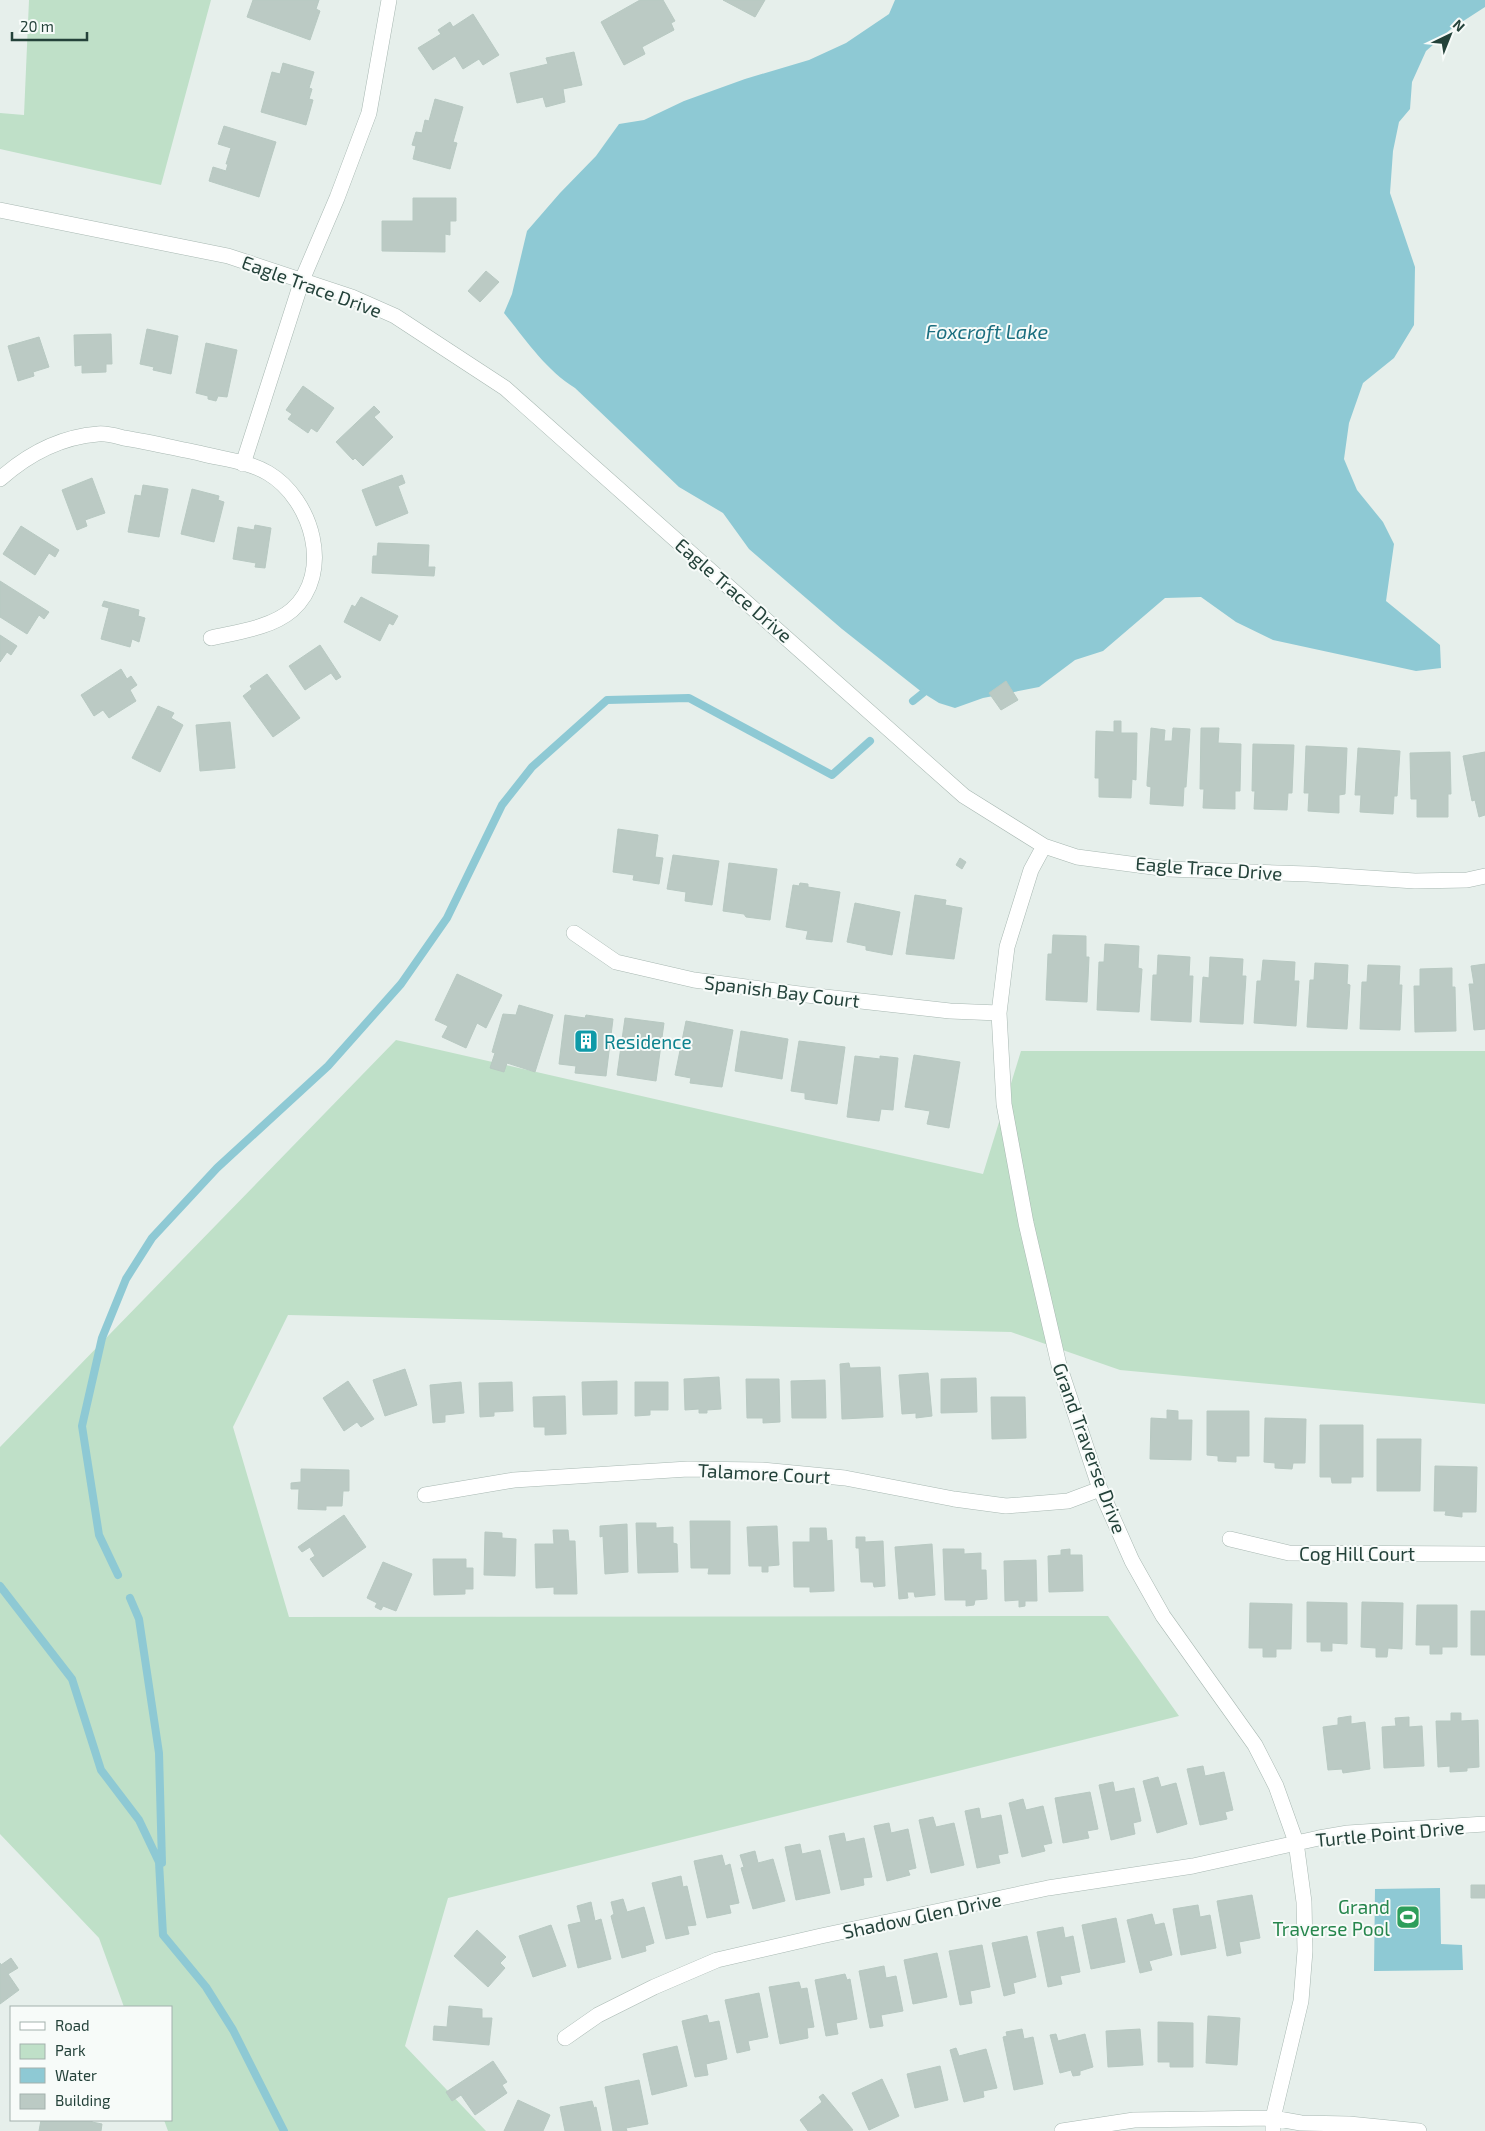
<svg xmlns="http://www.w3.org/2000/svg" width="1485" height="2131" viewBox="0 0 1485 2131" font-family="'Exo 2',sans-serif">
<rect width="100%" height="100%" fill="#e6efeb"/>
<path fill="#bfe0c8" d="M29,0h182l-50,185 -161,-36v-36l24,2z
M396,1040l587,134 38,-123h464v353l-365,-34 -109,-38 -723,-17 -55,112 56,190 819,-1 71,100 -731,182 -43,148 81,85h-318l-4,-11h7v-113h-47l-25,-69 -99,-104v-387z"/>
<path fill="#8ec9d4" d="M895,0h590v7l-34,22 -25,22 -14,31 -2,27 -11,13 -6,29 -3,42 25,74 -1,58 -20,33 -31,25 -14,40 -5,36 13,31 26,32 11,22 -8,57 54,44 1,23 -25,3 -143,-31 -37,-18 -35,-25 -36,1 -62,53 -28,9 -36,27 -56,11 -28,10 -16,-5 -16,-10 -81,-64 -93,-80 -26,-36 -44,-26 -104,-99c-30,-19 -49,-48 -71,-75l8,-19 15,-63 33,-38 36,-37 23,-32 25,-4 40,-19 61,-22 64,-19 37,-17 43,-29z
M1440,1888l1,56 21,1 1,25 -89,1 1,-82z"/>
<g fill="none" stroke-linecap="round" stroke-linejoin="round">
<path stroke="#8ec9d4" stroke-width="8" d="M913,701l10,-8
M118,1575l-19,-40 -17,-109 20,-88 24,-59 26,-41 65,-70 111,-102 73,-82 46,-66 55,-113 30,-38 75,-67 82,-2 143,77 38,-34
M0,1586l72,93 29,91 38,50 20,42 4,73 43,52 27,43 51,101
M130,1598l9,21 20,134 3,110"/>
</g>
<path fill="#bbcac4" stroke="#b8c9c2" d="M253,0h66l-3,9 4,2 -10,29 -63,-23z
M640,0h23l12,21 -4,2 3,7 -32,17 3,7 -21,11 -23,-43z
M723,0h42l-10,17z
M473,14l26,41 -16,10 -4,-6 -16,10 -8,-13 -22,14 -15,-22 23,-14 -3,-4 12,-8 3,5z
M574,52l8,33 -19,4 2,13 -19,5 -3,-10 -26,6 -7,-30 38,-9 -2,-6z
M283,63l31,9 -5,16 3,1 -3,10 4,1 -7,25 -45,-13 11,-40 8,2z
M435,99l28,8 -10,35 4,1 -7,26 -37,-10 3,-13 -4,-1 4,-13 6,1 3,-13 4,1z
M224,126l52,16 -17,55 -50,-16 4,-14 13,4 2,-7h-2l5,-16 -13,-4z
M413,198h43v23h-6v14l-5,-1v18l-63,-1v-30h31z
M486,271l13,11 -19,20 -12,-11z
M147,329l31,7 -7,38 -18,-4 1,-3 -14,-3z
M111,334l1,30h-6v8l-24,1v-8l-7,1 -1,-31z
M39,337l10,30 -16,5 1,4 -16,5 -10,-35z
M206,343l31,7 -10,47 -9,-1 -2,5 -8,-2v-3l-12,-3z
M303,386l31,22 -17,24 -6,-4 -3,5 -20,-14 4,-5 -6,-4z
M374,406l6,6 -6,5 19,20 -30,29 -8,-8 -2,2 -17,-18z
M402,475l3,8 -7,3 10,27 -32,13 -14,-36z
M92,478l13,35 -20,7 2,6 -10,4 -15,-40z
M143,485l25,4 -9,48 -31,-5 7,-37 6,1z
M192,489l27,7 -1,4 6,2 -10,40 -33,-8z
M255,525l16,3 -6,40 -10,-1 1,-4 -23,-4 5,-32 16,3z
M21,526l38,24 -4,7 -6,-4 -14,22 -32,-21z
M378,543l51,2 -1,22h7l-1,9 -62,-3 1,-17h4z
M0,581l49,31 -5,7 -5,-4 -12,19 -27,-17z
M361,597l37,19 -5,9 -4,-2 -9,18 -36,-19 8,-17 3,2z
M104,601l35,9 -1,6 7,2 -6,24 -7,-3 -2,8 -29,-8 8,-31 -7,-2z
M0,635l17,11 -6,9 -4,-3 -7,10z
M320,645l21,32 -5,3 -5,-7 -26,17 -16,-24z
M121,669l6,10 4,-3 6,9 -7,5 6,11 -27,17 -6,-8 -9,6 -13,-21z
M267,674l33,44 -27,19 -30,-41 9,-7 -2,-3z
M1006,681l12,19 -17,10 -12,-17z
M158,706l16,7 -3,5 12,7 -23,47 -28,-14z
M1114,721h7v12h16l-1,47 -4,-1 -1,19 -32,-1v-19h-4l1,-47 18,1z
M230,722l5,46 -35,3 -4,-46z
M1151,728l14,2 -1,11h8l1,-13 17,1 -4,58h-2l-1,19 -33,-2 1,-17 -4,-1v-3z
M1201,728h18l-1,15 23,1 -1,47h-5v18l-32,-1 1,-19h-4z
M1253,744l41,1 -2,48h-4l-1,17 -33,-1 1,-18h-3z
M1306,746l41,2 -2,46 -6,1v18l-31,-2 1,-18h-5z
M1358,748l42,3 -3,45h-3l-1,18 -33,-2 1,-17h-6z
M1450,752l1,42h-3v23h-31v-18h-6l-1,-46z
M1485,752v63l-6,2 -4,-17 -3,1 -9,-45z
M618,829l40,6 -3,22 8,1 -4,26 -26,-4 1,-5 -21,-3z
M673,855l46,6 -7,44 -27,-4 1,-9 -19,-3z
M960,858l6,4 -4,7 -6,-4z
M729,863l48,6 -7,51 -24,-3 -2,-3 -21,-3z
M800,883l8,1v3l32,5 -8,50 -26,-3 2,-8 -22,-4 7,-42 6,1z
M915,895l31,5 -1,5 17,3 -8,51 -48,-5z
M855,903l45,9 -8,43 -26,-5v-4l-19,-4z
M1053,935l33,1v21h3l-2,45 -41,-2 2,-46h4z
M1105,944l34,2 -1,22 4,1 -3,43 -42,-2 2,-48h5z
M1158,955l32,2 -1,19h4l-2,46 -40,-2 2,-45h4z
M1210,957l33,2 -1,17h4l-3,48 -43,-2 3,-45 6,1z
M1263,960l32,2 -1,19h5l-3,45 -42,-3 3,-42h4z
M1315,963l33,2 -1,19 3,1 -3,44 -40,-2 3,-47h4z
M1485,964v65l-11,1 -5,-46h5l-3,-18z
M1368,965l32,1 -1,19h3l-2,45 -40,-1 2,-47h5z
M1452,968v19h3l1,44 -41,1 -1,-46h6v-17z
M457,974l45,21 -16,33 -9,-5 -11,25 -24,-11 6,-11 -13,-6z
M519,1005l34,10 -18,57 -28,-9 -3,9 -14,-4 5,-15 -3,-1 11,-38 13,1z
M565,1015l20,3 1,-3 27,4 -7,57 -31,-3 1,-7 -17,-2z
M625,1018l39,5 -8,58 -39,-6z
M686,1021l47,9 -11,57 -32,-4 1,-5 -16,-3z
M741,1031l47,8 -6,40 -47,-8z
M799,1041l46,6 -8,57 -32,-5v-6l-14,-2z
M914,1055l46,7 -11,66 -22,-4 3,-13 -25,-4z
M855,1056l25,3v-3l18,2 -5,52 -12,-1 -2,12 -32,-4z
M849,1363l1,5 30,-1 3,50 -41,2 -2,-55z
M405,1369l12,36 -32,11 -12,-36z
M928,1373l4,43 -16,2v-5l-14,1 -3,-39z
M719,1377l2,32 -14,1v3h-8v-4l-14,1 -1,-31z
M976,1378l1,34 -36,1v-34z
M746,1379h33l1,43 -17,1v-5h-16z
M825,1380l1,38h-34l-1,-37z
M348,1381l26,38 -13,8 -4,-5 -13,9 -21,-33z
M617,1381v33l-34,1 -1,-33z
M461,1382l3,31 -19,2v7l-12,1 -3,-38z
M512,1382l1,29 -19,1v4l-14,1 -1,-34z
M635,1382h33v28h-18v5l-15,1z
M565,1396l1,38 -21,1v-8h-11l-1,-30z
M991,1397h34l1,41 -34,1z
M1167,1410l11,1v9h14l-1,40 -41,-1 1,-41 16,1z
M1207,1411h42v45h-13v6l-18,-1v-5l-11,-1z
M1265,1418l41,1 -1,44h-12l-1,6 -17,-1v-5l-11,-1z
M1320,1425h43v52h-12v6h-19l-1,-6h-11z
M1377,1439h44l-1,52h-43z
M1435,1466l42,1 -1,45h-14v5l-17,-2 1,-4h-12z
M301,1469l48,1v21h-6l-1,15h-16v4l-28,-1 1,-20h-8v-6l10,-1z
M344,1515l22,32 -43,30 -13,-18 5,-3 -5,-9 -8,5 -4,-5z
M690,1521h40v53h-22l1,-6h-18z
M636,1523h20v5l17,-1v16l4,1 1,28 -40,1z
M627,1524l1,48 -23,2 -2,-38 -3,1v-11z
M777,1526l2,39 -11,1v6h-6v-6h-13l-2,-39z
M810,1528h16l1,13 5,-1 2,51 -24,1v-5h-16l-1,-45h17z
M553,1530h15l1,11h6l2,53h-23v-7l-18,1 -1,-44h19z
M485,1532l17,1v5l14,1 -1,37 -31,-1z
M856,1537h9v5l18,-1 2,45 -11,1 -1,-5h-12l-2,-34h-3z
M932,1544l3,51 -20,2 -1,-5h-7l1,6 -9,1 -4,-52z
M943,1549h21v5l17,-1v17h5l1,29 -12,1 -1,5 -8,1v-6h-21z
M1070,1549v6h12l1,36 -34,1 -1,-36 13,-1v-5z
M433,1559h33v9h7v21h-8v5l-31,1z
M1036,1560l1,41h-12v5l-6,1v-7l-14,1 -1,-40z
M383,1562l29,12 -16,37 -13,-5 -2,4 -6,-3 2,-4 -10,-5z
M1307,1602l40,1v41l-15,-1v8h-11v-9h-14z
M1362,1602l41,1 -1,46 -14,-1 -1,9h-11v-9l-15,-1z
M1250,1603l42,1 -1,45h-15v8h-13v-9h-14z
M1417,1605h40v42h-15v7h-12v-9h-14z
M1471,1611h14v44h-14z
M1451,1713h10v8l17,-1 1,47 -12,1v3l-17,1v-6l-12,1 -2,-46h15z
M1351,1716v8l14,-2 5,47 -27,4 -1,-4 -14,1 -5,-43 15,-2v-7z
M1409,1717v10l13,-1 2,40 -40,2 -2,-41 14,-1 -1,-8z
M1203,1766l2,10 19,-4 9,38 -8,2 2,7 -27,6 -13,-56z
M1158,1777l3,10 15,-4 11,41 -30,9 -14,-52z
M1113,1782l2,10 19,-4 7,33 -8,2 2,11 -24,6 -12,-55z
M1090,1792l8,37 -11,2 2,7 -26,5 -8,-45z
M1023,1799l3,11 17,-4 9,37 -9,2 2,6 -23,6 -13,-54z
M979,1808l2,11 20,-4 7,38 -10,2 2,8 -23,5 -12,-57z
M933,1817l3,10 18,-4 10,42 -33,8 -12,-53z
M889,1823l2,10 17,-4 8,39 -8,2 2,5 -23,6 -13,-55z
M844,1833l2,9 18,-4 8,39 -9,1 1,7 -23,5 -12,-54z
M800,1844l2,10 18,-4 10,43 -34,7 -11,-53z
M755,1851l3,12 15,-4 12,42 -32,8 -12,-41 3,-1 -4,-12z
M722,1855l3,11 5,-2 9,39 -10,2 2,8 -24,5 -13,-57z
M681,1876l2,11 4,-1 9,39 -9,1 2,8 -23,5 -14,-56z
M1471,1885h14v13h-14z
M1252,1895l8,43 -21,4 2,11 -14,3 -10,-55z
M623,1899l4,13 17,-5 10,36 -9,3 1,5 -24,7 -11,-42 3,-2 -3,-12z
M591,1902l4,19 6,-2 10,40 -33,9 -10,-43 13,-3 -4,-16z
M1198,1905l2,12 10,-2 6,33 -35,7 -8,-46z
M1152,1914l3,11 9,-2 8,32 -23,6 3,9 -12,3 -13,-53z
M1116,1918l9,44 -34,7 -9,-44z
M551,1925l15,41 -33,11 -14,-41z
M1063,1927l2,11 8,-2 7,36 -20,4 2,8 -14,3 -11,-55z
M477,1930l29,27 -6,6 5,5 -17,19 -34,-31z
M1027,1936l9,41 -23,6 2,10 -11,3 -12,-53z
M982,1945l8,42 -20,4 2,12 -12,2 -11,-54z
M937,1953l10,44 -34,7 -9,-44z
M11,1958l7,10 -10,6 11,16 -19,14v-41l1,2z
M884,1966l2,12 10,-2 7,35 -22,4 2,11 -13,2 -11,-57z
M845,1974l2,6 3,-1 7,40 -21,4 2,11 -12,2 -11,-56z
M799,1982l2,7 6,-1 7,39 -7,1 1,10 -28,6 -11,-57z
M759,1993l9,44 -20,4 2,9 -13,3 -12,-53z
M449,2006l33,3v9h10l-3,27 -56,-5 1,-14 13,1z
M707,2015l2,8 10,-2 8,38 -21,5 2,11 -13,2 -13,-56z
M1208,2016l32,2 -3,47 -31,-2z
M1158,2022l35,1v44h-23v-5h-12z
M1022,2029l2,10 9,-2 10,47 -29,6 -11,-53 4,-1 -1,-4z
M1140,2029l3,36 -35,2 -2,-36z
M1056,2034l2,7 27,-7 8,33 -13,4v4l-7,1 -2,-6 -11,3 -10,-38z
M677,2046l10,40 -35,9 -9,-41z
M956,2048l3,8 27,-7 11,39 -14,3 1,6 -20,5 -14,-52z
M493,2061l14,21 -5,3 5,8 -32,22 -14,-20 -9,6 -6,-9z
M940,2066l8,34 -33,8 -8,-34z
M882,2079l17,37 -30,14 -17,-37z
M639,2080l9,44 -22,4 1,3h-14l-8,-44z
M823,2094l30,36 -2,1h-43l-8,-11 22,-18 -3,-5z
M518,2100l32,15 -7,16h-39z
M592,2101l2,7 2,-1 5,24h-36l-5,-24z
M41,2120h51v2l10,2 -1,7h-62z"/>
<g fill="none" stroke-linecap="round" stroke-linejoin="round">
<g stroke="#a8b8b2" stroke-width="16">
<path id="minor" d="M0,210l228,46 124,41 43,19 110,72 459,408 80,50 33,11 91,12 140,5 107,7 52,-1 18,-4
M243,464l59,-184 35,-82 32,-85 20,-113
M0,479c28,-25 60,-42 98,-45 8,-1 18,2 26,4 25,4 50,10 75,15 22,6 49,8 69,20 44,26 66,100 24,137 -21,18 -55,22 -81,28
M1044,846l-13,24 -24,77 -8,66 5,91 22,119 33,142 41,124 32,72 31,55 92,129 21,41 20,56 8,60 1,49 -4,50 -28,117v13
M574,933l42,29 78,18 113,15 143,16 49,2
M425,1495l89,-15 174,-11 74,1 83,8 109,21 52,7 62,-5 32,-12
M1230,1539l59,14 196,1
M565,2038l33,-23 56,-28 63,-27 104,-24 227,-48 145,-22 126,-28 29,-5 137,-9
M1062,2131l72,-11 139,-2 28,5 48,1 70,7"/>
</g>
<use href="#minor" stroke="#fff" stroke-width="15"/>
</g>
<defs>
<g id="building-square" transform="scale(1.25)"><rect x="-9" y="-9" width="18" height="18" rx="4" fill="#0f9aa8" stroke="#f7fbf9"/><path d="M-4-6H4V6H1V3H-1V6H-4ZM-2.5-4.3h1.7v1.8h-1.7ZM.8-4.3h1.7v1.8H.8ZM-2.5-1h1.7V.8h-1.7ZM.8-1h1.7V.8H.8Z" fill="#fff"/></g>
<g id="stadium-square" transform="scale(1.25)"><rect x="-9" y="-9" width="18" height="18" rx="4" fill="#2e9e5b" stroke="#f7fbf9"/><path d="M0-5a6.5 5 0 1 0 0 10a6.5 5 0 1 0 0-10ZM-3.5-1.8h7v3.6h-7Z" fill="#fff"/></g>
</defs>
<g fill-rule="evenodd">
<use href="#building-square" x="586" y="1041"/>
<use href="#stadium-square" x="1408" y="1917"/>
</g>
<g text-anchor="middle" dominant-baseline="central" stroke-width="4" stroke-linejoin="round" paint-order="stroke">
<g font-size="19" fill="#24423a" stroke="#f7fbf9">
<text transform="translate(312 286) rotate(20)">Eagle Trace Drive</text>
<text transform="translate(734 590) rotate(41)">Eagle Trace Drive</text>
<text transform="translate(1209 868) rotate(4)">Eagle Trace Drive</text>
<text transform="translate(782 991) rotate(7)">Spanish Bay Court</text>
<text transform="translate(1090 1448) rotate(70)">Grand Traverse Drive</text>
<text transform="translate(764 1473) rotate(3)">Talamore Court</text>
<text x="1357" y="1553">Cog Hill Court</text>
<text transform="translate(1390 1833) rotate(-5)">Turtle Point Drive</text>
<text transform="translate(922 1915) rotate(-12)">Shadow Glen Drive</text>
</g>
<g font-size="19" fill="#0d838f" stroke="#f7fbf9" text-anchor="start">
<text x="604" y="1041">Residence</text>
</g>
<g font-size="19" fill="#27864d" stroke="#f7fbf9" text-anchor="end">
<text x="1390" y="1906">Grand<tspan x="1390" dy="22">Traverse Pool</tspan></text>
</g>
<g font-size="20" font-style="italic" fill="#1c6f80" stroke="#f7fbf9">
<text x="987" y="331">Foxcroft Lake</text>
</g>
</g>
<rect x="10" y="2006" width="162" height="115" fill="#f7fbf9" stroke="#a3b1ad"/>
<rect x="20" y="2022" width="25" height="8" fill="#ffffff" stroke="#a3b1ad"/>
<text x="55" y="2031" font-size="15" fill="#24423a">Road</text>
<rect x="20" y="2044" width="25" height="15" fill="#bfe0c8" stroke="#a3b1ad"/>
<text x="55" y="2056" font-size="15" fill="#24423a">Park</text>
<rect x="20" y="2068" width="25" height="15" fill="#8ec9d4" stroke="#a3b1ad"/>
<text x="55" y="2081" font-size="15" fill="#24423a">Water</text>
<rect x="20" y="2094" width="25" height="15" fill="#bbcac4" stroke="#a3b1ad"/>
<text x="55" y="2106" font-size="15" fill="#24423a">Building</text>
<g transform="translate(1450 35) rotate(43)" stroke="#f7fbf9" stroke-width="4" paint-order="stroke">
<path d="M0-4L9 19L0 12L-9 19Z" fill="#24423a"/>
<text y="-8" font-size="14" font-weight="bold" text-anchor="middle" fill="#24423a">N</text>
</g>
<path d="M12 32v8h75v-8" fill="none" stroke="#24423a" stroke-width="2.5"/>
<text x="20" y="32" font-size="15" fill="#24423a" stroke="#f7fbf9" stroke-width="4" paint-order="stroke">20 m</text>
</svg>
